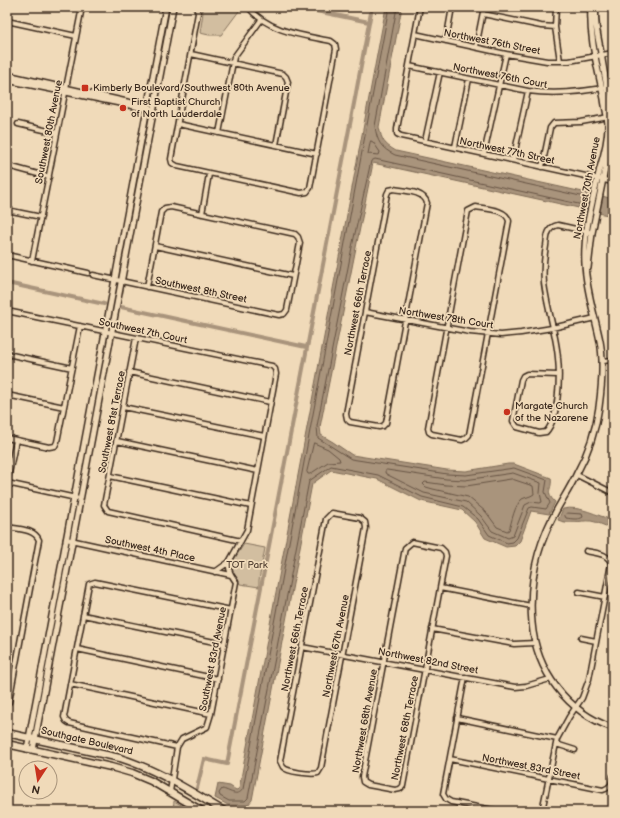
<svg xmlns="http://www.w3.org/2000/svg" width="620" height="818" viewBox="0 0 620 818" font-family="'Balsamiq Sans',sans-serif">
<rect width="100%" height="100%" fill="#f0dab9"/>
<filter id="ink" filterUnits="userSpaceOnUse"><feTurbulence type="fractalNoise" baseFrequency=".025" numOctaves="2"/><feDisplacementMap in="SourceGraphic" scale="8" xChannelSelector="R" yChannelSelector="G"/><feConvolveMatrix kernelMatrix="1 2 1 2 8 2 1 2 1" color-interpolation-filters="sRGB"/></filter>
<g filter="url(#ink)">
<path fill="#d2bea0" stroke="#86745f" d="M201,7h41l-21,28h-12l-9,-2 3,-20z
M244,544l21,4 -6,32v7l-19,-3 -4,-8 -4,-3 -1,-9z
M174,801l11,6 3,4h-15z"/>
<path fill="#a9947c" stroke="#7d6a56" d="M386,7h16l-23,120c3,14 5,17 17,24l196,43 -4,16 -215,-47 -53,264 1,8 12,7 19,13 95,15 19,1 42,-7h6l37,14c2,12 -7,13 4,24l-6,12 -18,-3 -11,30 -5,5 -9,1 -21,-9 -10,-16 -13,-12 -41,-9 -44,-22 -46,-9 -19,14 -60,316 -4,5h-20l-13,-7 3,-14 12,2 6,4 3,-1z
M602,196l11,3v17l-15,-3z
M563,509c17,-4 34,7 50,11v8c-8,-1 -14,-6 -22,-7 -12,-1 -22,4 -33,-1z"/>
<g fill="none" stroke-linecap="round" stroke-linejoin="round">
<path stroke="#675444" stroke-width="1" d="M389,7l-146,782c-6,9 -14,1 -21,0l-3,4 1,3 9,5h16l3,-3 61,-317 22,-15 47,9 44,22 41,10 15,12 11,16 18,8 6,-1 4,-4 12,-30 3,-1 14,2 4,-6 -5,-11 2,-12 -33,-12 -48,7 -19,-1 -96,-15 -33,-21 -1,-12 35,-179 19,-86 4,-2 208,46 3,-1 1,-5 -2,-2 -190,-42c-14,-7 -18,-13 -20,-29l22,-119
M371,141l2,1 7,10 -1,3 -11,-1 2,-11z
M314,443l14,6 11,9 1,3 -12,1 -18,12h-2l-1,-2z
M387,470l59,9 19,1 48,-7 28,10 -1,10 2,9 -2,1 -9,-1 -6,3 -12,31 -5,2 -16,-7 -11,-15 -15,-14 -42,-9 -38,-19 -1,-2z
M512,479l21,7 1,8c-4,3 -8,3 -12,5 -8,7 -10,22 -13,31l-2,1 -10,-4 -11,-15 -18,-15 -35,-8 -7,-2 -3,-3 2,-2 21,3 20,1z
M567,513l15,1 1,3c-4,3 -11,2 -17,1l-1,-2z"/>
<path stroke="#a9947c" stroke-width="4" d="M297,7l72,15
M7,283l97,21
M121,307l185,40
M197,788l7,-29 23,5 129,-671 16,-86"/>
<g stroke="#3b2a1e" stroke-width="7">
<path id="minor" d="M196,7l2,6 -27,146 1,4 5,3 124,27 6,-1 3,-4 26,-139 -1,-5 -4,-3c-30,-6 -62,-9 -83,-34
M420,7l-23,122v5l4,2 212,46
M556,7l-1,20 5,34
M483,14l58,12 14,1
M7,21l69,15
M415,34l91,20 41,7h22l44,-8
M446,41l6,-34
M476,47l8,-40
M191,54l92,20 3,3 2,5 -12,63
M409,66l119,25c29,4 56,1 85,-5
M18,124l39,9
M178,124l139,30
M219,133l15,-76 27,-37
M425,141l15,-69
M455,147l14,-68
M484,154l22,-100
M513,160l15,-69
M12,167l37,10
M542,167l8,-39 4,-5 27,-1 28,-5
M394,189c11,2 30,2 33,14l-41,220 -3,3 -4,1 -29,-5 -3,-3 -1,-5 41,-220 2,-4z
M476,207c11,2 30,2 33,14l-40,214 -3,3 -4,2 -30,-6 -3,-2 -1,-4 40,-217z
M7,210l34,7
M202,214l7,-40
M155,246l138,30
M7,255l81,18
M32,261l50,-254
M93,275l186,40 5,-1 3,-4 13,-67 -2,-6 -3,-3 -124,-27 -6,1 -4,4 -14,75
M7,311l265,55 3,3 1,5 -29,156 -18,32 -14,10
M365,312l105,20 31,3 20,-2 31,-5 43,-10
M136,338l-32,167 4,6 133,30
M7,354l65,14
M602,361l11,-1
M129,372l141,30
M558,375l-31,-1 -4,2 -2,4 -8,41 4,6 22,6 7,-1c13,-14 14,-55 12,-74 -2,-25 -11,-50 -14,-75 -1,-12 0,-25 2,-37 1,-9 1,-19 12,-21l31,7
M7,395l57,12
M123,407l141,29
M7,438l42,9 6,-1 2,-4 23,-116
M117,441l141,30
M577,475l36,18
M110,476l141,30
M7,483l69,15
M7,483l9,-43
M332,513l28,5 5,4 1,6 -45,240 -3,5c-6,2 -31,-1 -35,-6 -1,-2 -2,-4 -3,-6l46,-242z
M7,527c11,2 28,2 32,13l-30,162 -2,2
M66,539l165,36
M412,542l29,6 4,4 1,4 -43,230 -3,3 -5,1 -27,-5 -5,-3 -1,-5 43,-229z
M440,588l91,18
M579,592l26,5
M83,615l141,29
M432,629l82,15 21,-1
M581,638l15,3
M302,647l213,40 11,-1 24,-7
M77,649l141,30
M465,677l-22,117 3,5 5,3 47,9
M70,684l141,30
M457,718l100,21
M556,744l19,6
M177,747l-108,-24 -3,-2 -2,-4 25,-133 6,-2 136,28
M450,759l153,31c8,-3 9,-6 10,-14
M170,792l7,-45 5,-8 25,-12 4,-13 25,-132c-5,-7 -8,-11 -7,-20
M542,811l15,-72 12,-22 13,-19 7,-19 22,-115c-2,-11 -16,-11 -25,-13"/>
</g>
<g stroke="#3b2a1e" stroke-width="8">
<path id="tertiary" d="M591,7c-2,31 7,62 13,92 1,9 4,18 4,27 0,14 -4,29 -8,42 -7,32 -17,64 -15,96 1,26 10,52 15,77 4,21 2,44 -1,66 -3,22 -11,46 -22,66 -9,20 -23,38 -31,59 -12,28 -17,61 -14,91 4,48 35,89 81,105
M7,75l142,32
M7,80l142,29
M588,268l4,-35 20,-98c0,-28 -7,-55 -11,-82 -3,-16 -7,-31 -5,-46
M27,749l139,-742
M33,750l140,-743"/>
</g>
<g stroke="#3b2a1e" stroke-width="9">
<path id="secondary" d="M7,733l113,25c38,12 70,33 104,53
M7,744l104,23 21,6 19,8 51,30"/>
</g>
<use href="#minor" stroke="#f0dab9" stroke-width="4"/>
<use href="#tertiary" stroke="#f0dab9" stroke-width="5"/>
<use href="#secondary" stroke="#f0dab9" stroke-width="6"/>
</g>
</g>
<g fill="#c8321e" stroke="#f0dab9" stroke-width="1.5">
<rect x="81" y="84" width="8" height="8" rx="2"/>
<circle cx="123" cy="108" r="4"/>
<circle cx="507" cy="412" r="4"/>
</g>
<g text-anchor="middle" dominant-baseline="central" stroke-width="3.5" stroke-linejoin="round" paint-order="stroke">
<g font-size="10" fill="#3b2a1e" stroke="#f0dab9">
<text transform="translate(492 42) rotate(11)">Northwest 76th Street</text>
<text transform="translate(500 76) rotate(11)">Northwest 76th Court</text>
<text transform="translate(49 132) rotate(-79)">Southwest 80th Avenue</text>
<text transform="translate(507 151) rotate(12)">Northwest 77th Street</text>
<text transform="translate(587 188) rotate(-79)">Northwest 70th Avenue</text>
<text transform="translate(201 290) rotate(12)">Southwest 8th Street</text>
<text transform="translate(358 303) rotate(-79)">Northwest 66th Terrace</text>
<text transform="translate(446 318) rotate(9)">Northwest 78th Court</text>
<text transform="translate(143 331) rotate(12)">Southwest 7th Court</text>
<text transform="translate(112 422) rotate(-79)">Southwest 81st Terrace</text>
<text transform="translate(150 549) rotate(12)">Southwest 4th Place</text>
<text transform="translate(295 639) rotate(-79)">Northwest 66th Terrace</text>
<text transform="translate(336 646) rotate(-79)">Northwest 67th Avenue</text>
<text transform="translate(213 659) rotate(-79)">Southwest 83rd Avenue</text>
<text transform="translate(428 661) rotate(11)">Northwest 82nd Street</text>
<text transform="translate(365 721) rotate(-80)">Northwest 68th Avenue</text>
<text transform="translate(405 728) rotate(-79)">Northwest 68th Terrace</text>
<text transform="translate(87 741) rotate(13)">Southgate Boulevard</text>
<text transform="translate(531 767) rotate(11)">Northwest 83rd Street</text>
</g>
<g font-size="10" fill="#3b2a1e" stroke="#f0dab9" text-anchor="start">
<text x="93" y="88">Kimberly Boulevard/Southwest 80th Avenue</text>
<text x="131" y="102">First Baptist Church<tspan x="131" dy="12">of North Lauderdale</tspan></text>
<text x="515" y="406">Margate Church<tspan x="515" dy="12">of the Nazarene</tspan></text>
</g>
<g font-size="10" fill="#524032" stroke="#f0dab9">
<text x="247" y="565">TOT Park</text>
</g>
</g>
<rect width="620" height="818" fill="none" stroke="#f0dab9" stroke-width="24"/>
<rect x="12" y="12" width="596" height="794" fill="none" stroke="#3b2a1e" stroke-width="1.5" filter="url(#ink)"/>
<g transform="translate(38 780) rotate(192)"><circle r="19" fill="#f0dab9" stroke="#a8947b"/>
<path d="M0-3L7 15L0 10L-7 15Z" fill="#c8321e"/>
<text y="-6" font-size="11" font-weight="bold" text-anchor="middle" fill="#3b2a1e">N</text>
</g>
</svg>
